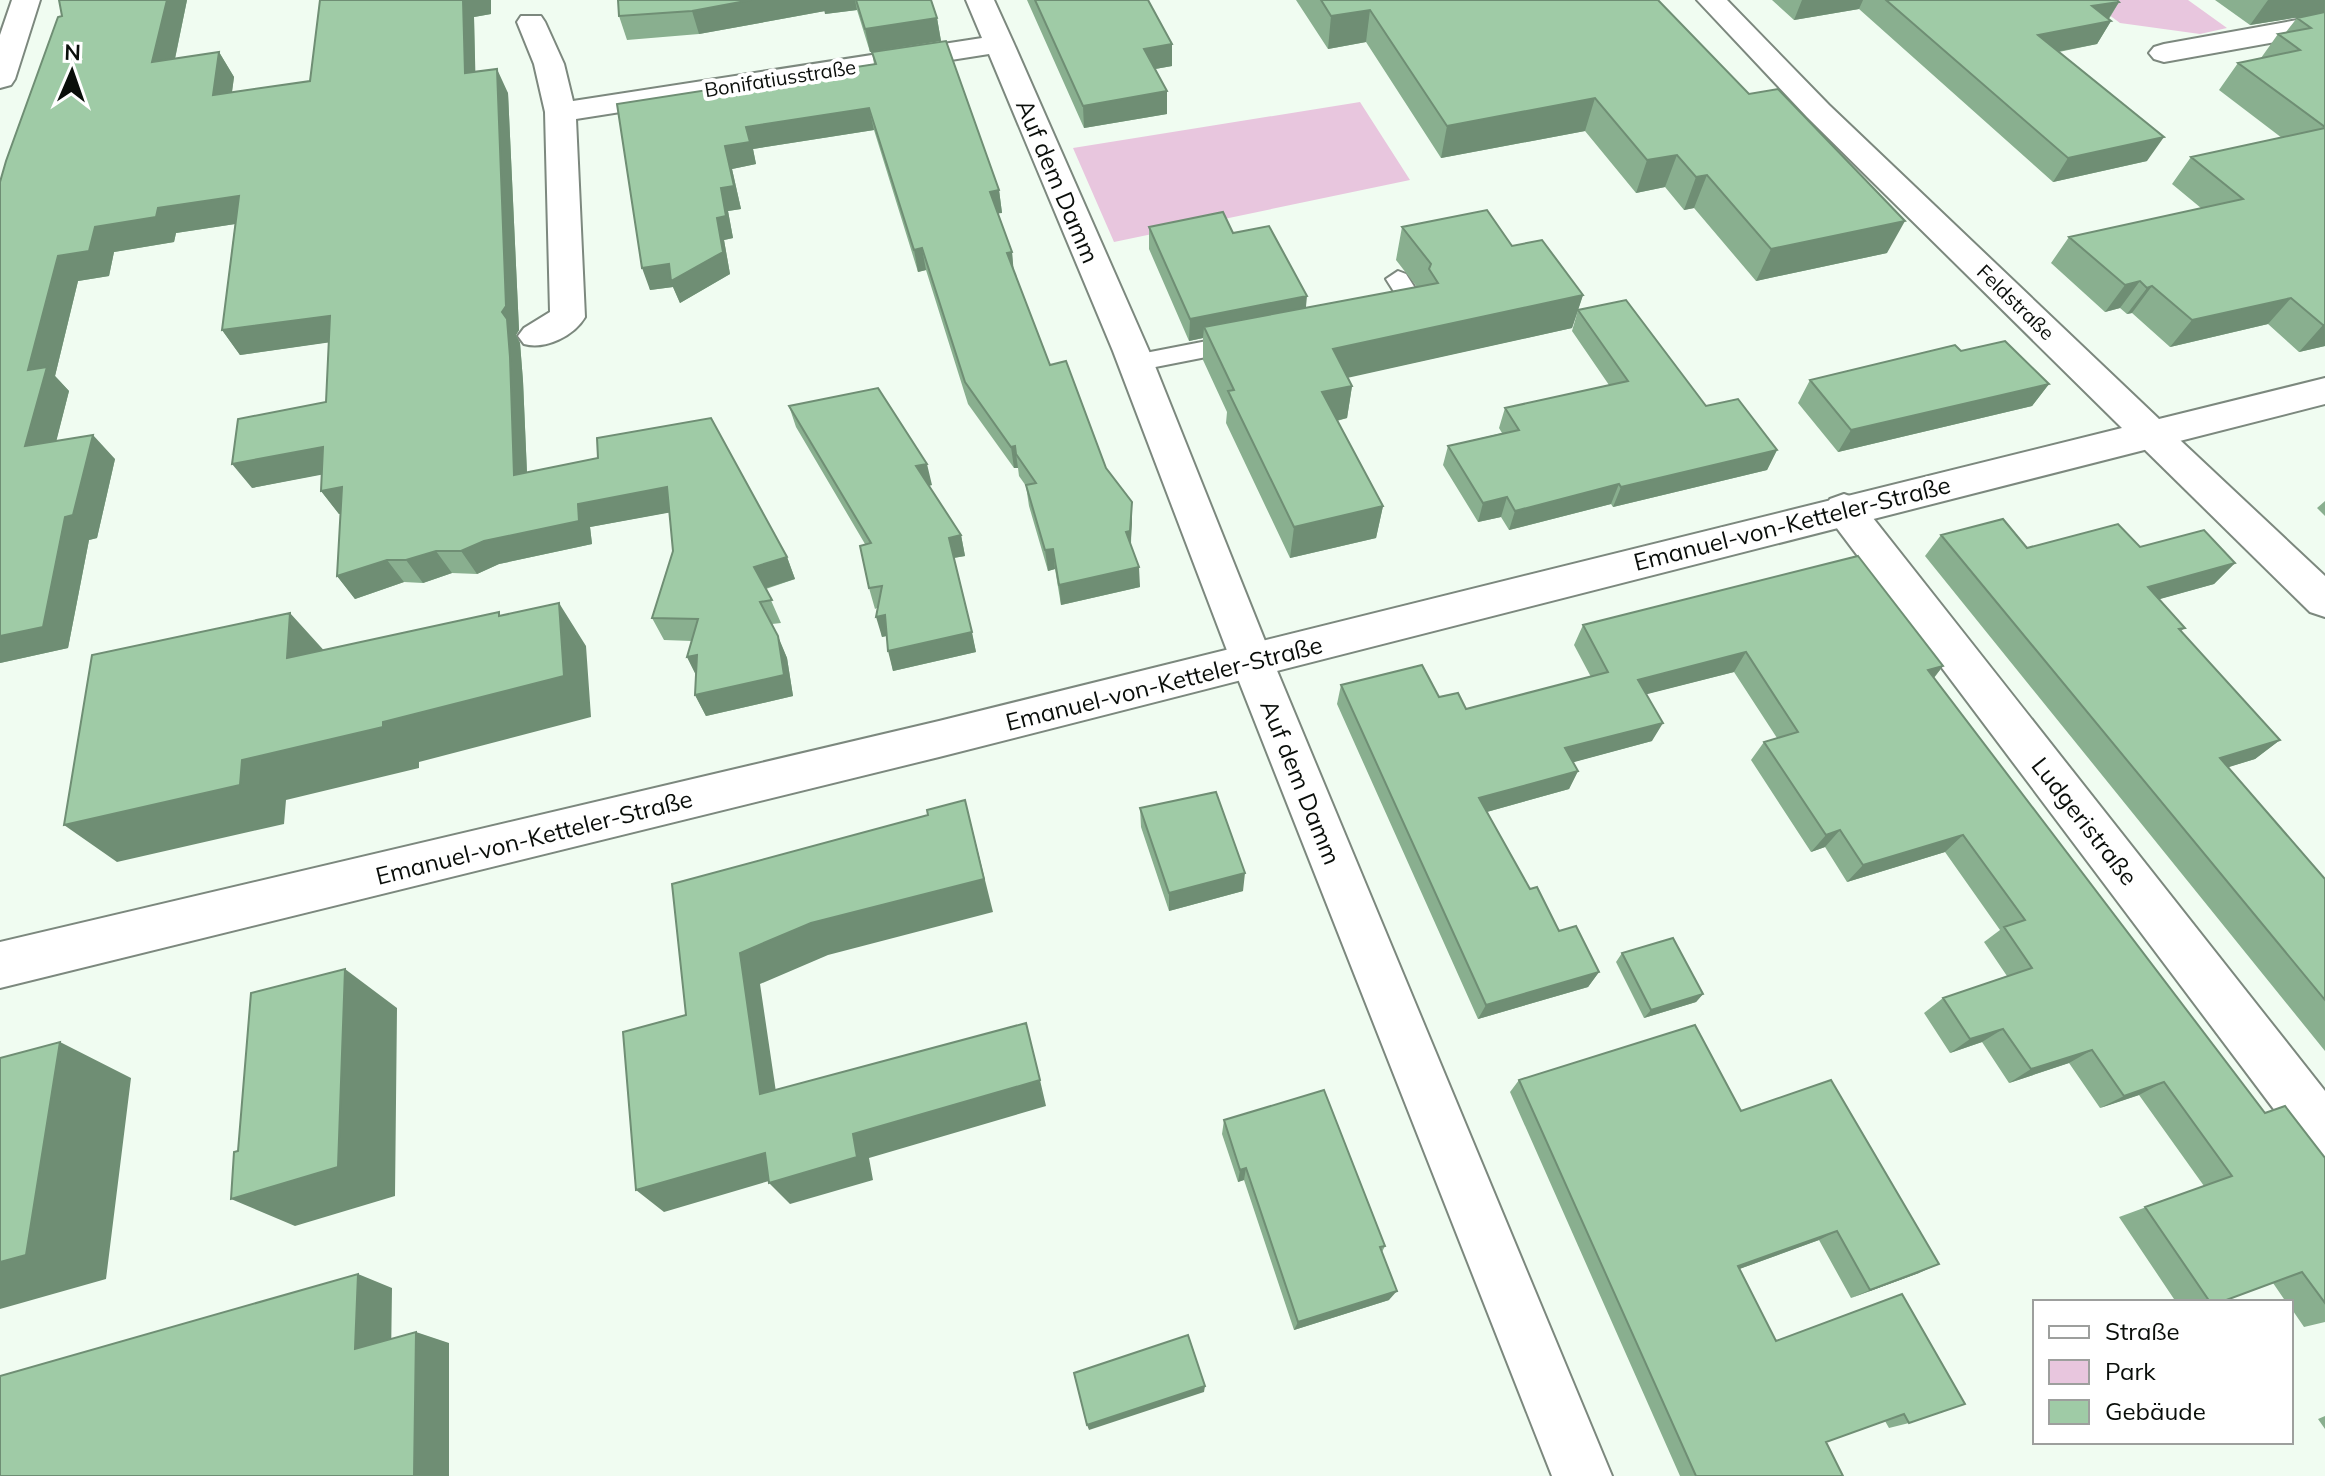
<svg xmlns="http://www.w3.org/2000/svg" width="2325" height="1476" viewBox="0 0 2325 1476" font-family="Mulish,sans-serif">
<rect width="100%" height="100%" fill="#f0fcf1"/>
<path fill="#e8c6de" d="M2089,0h99l39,28 -27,6 -80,-11z
M1360,102l50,78 -296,62 -41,-94z"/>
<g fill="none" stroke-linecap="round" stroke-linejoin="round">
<g stroke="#7c887e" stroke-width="4">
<path id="service" d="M1398,271l8,3 16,25c-10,14 -30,22 -46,18l-4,-6 4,-6 22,-7 -12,-19z
M1243,334l12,8 -3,6 -117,23 -9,-2 -3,-6 3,-6 9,-2z"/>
</g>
<g stroke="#7c887e" stroke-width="4">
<path id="minor" d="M12,0h28l-25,79 -4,6 -11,3v-53z
M966,0h28l20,44 135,307 124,310 339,815h-60l-321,-815 -118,-310 -124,-297 -413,65 9,198c-11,19 -40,33 -61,27l-6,-8 6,-8 26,-16 -5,-200 -11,-48 -17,-42 4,-6h20l4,6 19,42 9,37 409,-63z
M2325,15v18l-161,29 -10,-3 -5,-6 5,-6 10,-3z
M1844,494l14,5 467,592v68l-19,-7 -476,-633 -6,-10 6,-10z"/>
</g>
<g stroke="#7c887e" stroke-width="4">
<path id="tertiary" d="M2151,421l13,4 161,151v41l-15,-5 -172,-169 -6,-9 6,-9z"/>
</g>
<g stroke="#7c887e" stroke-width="4">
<path id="secondary" d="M1697,0h30l102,105 330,314 166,-41v26l-1386,353 -939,231v-46l939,-221 1183,-293 -315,-311z"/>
</g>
<use href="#service" fill="#fff" fill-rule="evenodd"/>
<use href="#minor" fill="#fff" fill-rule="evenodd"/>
<use href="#tertiary" fill="#fff" fill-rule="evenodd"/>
<use href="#secondary" fill="#fff" fill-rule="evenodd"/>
</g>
<path fill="#89af8f" d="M187,0l-12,59 44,-7 15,25 -2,15 78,-11 10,-81h171v14l-17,3 1,55 33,21 11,237 -3,5 4,8 3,38 4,91 71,-14 189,99 8,22 -29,10 15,34 -9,1 15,34 6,38 -87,20 -11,-21 1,-20 -9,-18 5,-16 -28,-1 -12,-22 21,-67 -3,-39 -80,15 2,17 -93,20 -22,10 -25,-1 -29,10 -19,-1 -49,17 -18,-23 4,-62h-2l-18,-23 1,-17 -70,14 74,-86 3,-60 -89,13 -18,-25 13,-106 -59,9 -2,9 -60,10 -5,24 -31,5 -23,95 14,15 -13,50 59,18 -18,79 -8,2 -21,108 -68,15v-481l62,-166z
M618,0h313l6,18 4,23 -71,11 -13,-42 -32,4v-3l-126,23 -72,6 -8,-24z
M1027,0h121l24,44v22l-17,3 12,45 -83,14z
M1296,0h362l229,253 -131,28 -62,-73 -10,2 -19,-23 -29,6 -51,-62 -144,27 -75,-116 -38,7z
M1772,0h345l2,2 -10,17 2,2 -14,23 -38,8 88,109 -94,21 -194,-173 -65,11z
M2215,0h110v346l-26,6 -31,-28 -98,23 -38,-34 -5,1 -7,-6 -15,4 -54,-49 18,-26 132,-29 -29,-24 19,-27 91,-19 -63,-48 19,-27 23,-5 17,-24 8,-2 11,-14 7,-2 -54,9z
M872,52l127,138 3,23h-4l14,39 1,17 37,96 56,103 26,34 -1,43 9,42 -79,18 -6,-36 -7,2 -19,-65 -3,-20 -7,-10 -1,-8h-4l-46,-64 -42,-134 -8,2 -44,-142 -121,19 3,15 -24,5 9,40 -13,2 5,27 -9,2 6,34 -50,29 -7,-16 -23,3 -33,-186 257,-40z
M1149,227l84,6 73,75 111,-21 -21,-27 6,-33 110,19 71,49 -11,33 -224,49 4,9 -5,32 -10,3 46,85 -7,32 -86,20 -64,-135 1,-11 -24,-52v-22l-14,3 -40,-92z
M1578,310l128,96 71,44 -10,20 -154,37 -2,-3 -102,26 -8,-13 -23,5 -35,-57 5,-19 54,-13 -3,-5 6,-20 104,-23 -37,-54z
M1961,351l88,33 -17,22 -194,46 -40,-49 12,-23z
M789,406l143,79 -3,1 32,49 4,21 -11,2 22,94 -83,19 -7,-35 -4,1 -5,-29 -2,1 -6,-21 -4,-44 -69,-117z
M2325,501v15l-8,-8z
M1941,535l86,13 113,-1 95,16 -21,21 -55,15 26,29 -4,3 99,109 -25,19 -27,8 97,112v172l-400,-495z
M1583,625l360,41 -9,12 331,435 60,45v164l-21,5 -13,-19v-6h-5l-13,-19 -52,19h-45l-57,-85 85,-31 -65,-91 -39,13 -31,-45 -60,20 -27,-41 -32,11 -26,-40 19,-15 64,-22 -23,-34 16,-12 -55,-78 -98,30 -22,-35 -14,5 -60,-92 13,-18 13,-4 -43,-66 -88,22 6,47 -79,21 5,9 -9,18 -82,23 43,77 29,42 40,41 -11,15 -110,32 -141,-315 4,-19 98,12 27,12 125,-32 -17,-32z
M1140,808l103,83 -74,20 -28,-84z
M1622,953l81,41 -7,8 -52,16 -28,-56z
M1519,1080l222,31 178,162 -68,25 -32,-58 -80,29 37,72 126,-47 7,129 -20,5 -4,-7 -59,21 17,34h-163l-170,-384z
M1224,1120l161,126 -3,6 7,48 -95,30 -50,-150 -6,2 -16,-48z
M2325,1416v13l-7,-10z"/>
<path fill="#6f8e74" d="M167,0h20l-18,87 -17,-25z
M463,0h28v14l-17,3 2,81 -11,-25z
M751,0h71l3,11 -126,23 -7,-23z
M822,0h33l2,10 -32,4z
M1802,0h61l-4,9 -65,11z
M2268,0h57v13l-75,12z
M2119,2l-12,19h4l-14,23 -73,14 14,-23 54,-29z
M1370,10l-4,32 -38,7 3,-33z
M937,18l4,23 -71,11 -5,-23z
M1172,44v22l-28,5v-22z
M219,52l15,25 -6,43 -15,-25z
M497,69l11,24 11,237 -3,5 4,8 3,38 5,117 -14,-23 -12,-163z
M1167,91v23l-83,14 -1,-22z
M1595,98l-10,33 -144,27 6,-32z
M869,108l5,22 -121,19 3,15 -24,5 9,40 -13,2 5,27 -9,2 6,34 -50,29 -7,-16 -23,3 -8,-22 75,-50 8,-72 21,-19z
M2164,137l-17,24 -94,21 15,-24z
M1677,155l-12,32 -29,6 11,-33z
M1707,175l-13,33 -10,2 12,-33z
M999,190l3,23 -9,1 -3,-22z
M239,196l16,25 -79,12 -2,9 -60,10 -5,24 -31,5 -23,95 14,15 -20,79 -24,-24 3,-76 30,-114 37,-29 63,-19z
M1905,221l-18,32 -131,28 15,-32z
M922,248l4,22 -8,2 -4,-22z
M1012,252l2,22 -7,-21z
M2140,281l-20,27 -15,4 20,-27z
M2152,286l-20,27 -5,1 20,-26z
M1583,295l-11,33 -243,54 4,-33z
M1307,296l-2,21 -101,10 -1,11 -14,3 1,-22z
M2291,298l-23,26 -98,23 22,-27z
M330,316l16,24 -106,15 -18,-25z
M2323,325h2v21l-26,6z
M2049,384l-17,22 -194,46 13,-22z
M1352,386l-5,32 -29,7 4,-33z
M93,435l22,24 -18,79 -8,2 -21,108 -68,15v-27l65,-119z
M1015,446l3,22h-4l-3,-21z
M323,447l18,24 -89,17 -20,-24z
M1777,450l-10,20 -154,37 8,-20z
M927,464l5,21 -11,2 -5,-21z
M1619,484l-8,20 -102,26 6,-19z
M342,487l18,23 -21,4 -18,-23z
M667,487l11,24 -88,16 2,17 -93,20 -22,10 -16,-23 23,-10 94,-37z
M1507,497l-6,20 -23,5 5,-19z
M1132,502v21l-2,29 -4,-20z
M1383,506l-7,32 -86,20 4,-31z
M961,535l4,21 -12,2 -4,-20z
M1053,549l2,20 -7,2 -3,-21z
M436,551l16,22 -29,10 -17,-23z
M787,557l8,22 -32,10 -9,-22z
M387,560l17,22 -49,17 -18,-23z
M2235,563l-21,21 -86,24 20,-21z
M1139,567l1,20 -79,18 -2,-20z
M559,603l27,43 5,71 -172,45v6l-133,32 -2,24 -167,38 -53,-37 178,-65 141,-38z
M290,613l39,43 -42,2z
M885,615l6,20 -9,2 -6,-20z
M972,632l4,20 -83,19 -5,-20z
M778,636l9,22 6,38 -87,20 -11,-21z
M1746,652l-12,20 -106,27 10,-19z
M697,655l1,24 -11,-22z
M1943,666l-16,20 1,-16z
M1663,723l-11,18 -96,26 9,-19z
M2280,740l-25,19 -58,18 23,-19z
M1578,771l-9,18 -97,27 7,-18z
M965,800l28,112 -165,43 -68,29 20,135 -20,-25 -20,-141z
M1840,830l-15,17 -14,5 15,-17z
M1963,835l-18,17 -98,30 16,-17z
M1245,873l-2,18 -74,20v-18z
M345,969l52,39 -2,188 -100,30 -64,-27z
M1599,972l-11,15 -110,32 8,-14z
M1703,994l-7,8 -52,16 7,-8z
M2003,1029l-21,13 -32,11 20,-14z
M60,1042l71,36 -25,201 -106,30v-47z
M2092,1050l-23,13 -60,20 22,-14z
M1040,1080l6,26 -177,52 4,22 -83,24 -21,-21 84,-49z
M2164,1082l-25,13 -39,13 24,-12z
M765,1153l21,23 -122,36 -28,-22z
M1246,1168l-2,12 -6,2 2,-12z
M1837,1231l-18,9 -96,35 15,-9z
M1939,1264l-20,9 -68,25 19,-8z
M358,1274l34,14 -1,72 -36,-11z
M1397,1291l-8,9 -95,30 4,-8z
M416,1332l33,11v133h-35z
M1205,1386l-1,6 -115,38 -2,-5z"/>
<path fill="#9fcba6" stroke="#6f8e74" stroke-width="2" d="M59,0h108l-15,62 67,-10 -6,43 97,-14 10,-81h143l2,73 32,-4 9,237 -4,6 5,7 3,38 4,118 84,-17 -1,-20 114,-20 76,139 -33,10 18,33 -12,2 18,34 6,39 -89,20 2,-40 -10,2 11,-38 -46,-1 21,-67 -6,-64 -89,17 1,17 -95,20 -23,10h-25l-30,9h-19l-50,16 5,-89 -21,4 2,-44 -91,17 6,-45 88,-17 4,-86 -108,14 17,-134 -81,12 -2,9 -61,10 -6,24 -31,5 -30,114 19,-3 -22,79 68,-11 -20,80 -8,2 -22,110 -43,9v-454l6,-21 52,-144 4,-1z
M618,0h133l-59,11 -73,5z
M856,0h75l6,18 -72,11z
M1035,0h113l24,44 -28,5 23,42 -84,15z
M1321,0h337l91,94 29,-5 127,132 -134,28 -64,-74 -11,2 -19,-22 -30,5 -52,-62 -148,28 -77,-116 -39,6z
M1886,0h231l2,2 -27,4 19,15 -73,14 126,102 -96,21z
M2325,12v115l-87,-64 62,-13 -22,-16 33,-6 -14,-10z
M946,41l53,149 -9,2 22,60 -5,1 43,112 16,-4 40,107 26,34 -2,29 -4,1 13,35 -80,18 -6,-36 -8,1 -19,-65 10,-2 -20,-29 -1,-8 -4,1 -46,-65 -43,-134 -8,2 -45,-142 -123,19 4,15 -25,4 9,40 -13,2 5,28 -9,2 6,34 -52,29 -2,-17 -27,4 -25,-164 259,-40 -4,-12z
M2325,128v197h-2l-32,-27 -99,22 -40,-34 -5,2 -7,-7 -15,4 -56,-48 174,-38 -52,-42z
M1487,210l25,36 30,-6 41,55 -250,54 19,37 -30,6 61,114 -89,21 -66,-136 6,-1 -30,-63 234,-44 -9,-14 2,-5 -29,-37z
M1223,212l10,21 36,-7 38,70 -117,23 -41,-92z
M1626,300l80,106 32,-7 39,51 -156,37 -2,-3 -104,27 -8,-14 -24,6 -35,-57 71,-16 -14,-22 123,-27 -50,-71z
M2005,341l44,43 -198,46 -41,-50 145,-35 6,6z
M878,388l49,76 -11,2 45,69 -12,3 23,94 -84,19 -3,-36 -9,2 6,-31 -13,2 -9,-42 11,-3 -82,-137z
M2003,519l24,29 91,-24 22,23 64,-17 31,33 -87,24 37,41 -6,1 101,111 -60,18 105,121v121l-384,-465z
M1858,556l85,110 -15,4 337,443 20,-7 40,52v145l-23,-31 -81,30h-11l-65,-95 87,-31 -68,-94 -40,14 -32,-46 -61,19 -28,-40 -33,10 -27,-41 89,-30 -28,-41 21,-7 -62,-85 -100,30 -23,-35 -14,5 -62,-93 34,-10 -52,-80 -108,28 25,43 -98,25 13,23 -99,27 51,91 7,-2 22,44 17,-5 23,46 -113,33 -145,-320 81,-20 17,32 19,-4 8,16 142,-37 -25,-47z
M559,603l5,73 -181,46v5l-141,33 -2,25 -176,40 28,-170 198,-42 -3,45 212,-46v4z
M1216,792l29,81 -76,20 -29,-85z
M965,800l19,79 -173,44 -71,30 20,141 266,-71 14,57 -187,54 4,23 -88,26 -4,-30 -129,37 -13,-158 63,-17 -14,-131 256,-69 -1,-5z
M1673,938l30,56 -52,16 -29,-57z
M345,969l-7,198 -107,32 3,-47 4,-1 13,-158z
M1695,1025l46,86 90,-31 108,184 -69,26 -33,-59 -99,35 38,75 126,-47 63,110 -56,19 -5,-9 -78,28 17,34h-147l-177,-396z
M60,1042l-34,213 -26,7v-204z
M1324,1090l61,156 -5,1 17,44 -99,31 -52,-154 -6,2 -16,-50z
M358,1274l-3,75 61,-17 -2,144h-414v-100z
M1188,1335l17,51 -118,39 -13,-52z"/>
<g text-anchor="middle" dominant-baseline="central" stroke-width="8" stroke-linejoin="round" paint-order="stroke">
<g font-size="20" fill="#0a0e0a" stroke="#fff">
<text transform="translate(780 78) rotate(-9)">Bonifatiusstraße</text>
<text transform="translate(2016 302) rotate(44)">Feldstraße</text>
</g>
<g font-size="24" fill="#0a0e0a" stroke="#fff">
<text transform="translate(1058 181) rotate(67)">Auf dem Damm</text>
<text transform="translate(1792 523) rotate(-14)">Emanuel-von-Ketteler-Straße</text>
<text transform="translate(1164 683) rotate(-14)">Emanuel-von-Ketteler-Straße</text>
<text transform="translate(1301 782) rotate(68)">Auf dem Damm</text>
<text transform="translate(2085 821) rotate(52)">Ludgeristraße</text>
<text transform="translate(534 837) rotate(-14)">Emanuel-von-Ketteler-Straße</text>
</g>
</g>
<rect x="2033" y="1300" width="260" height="144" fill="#ffffff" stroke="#9d9f9d" stroke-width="2"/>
<rect x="2049" y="1326" width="40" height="12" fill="#ffffff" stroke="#9d9f9d" stroke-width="2"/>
<text x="2105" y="1340" font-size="24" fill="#0a0e0a">Straße</text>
<rect x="2049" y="1360" width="40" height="24" fill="#e8c6de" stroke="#9d9f9d" stroke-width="2"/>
<text x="2105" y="1380" font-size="24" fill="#0a0e0a">Park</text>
<rect x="2049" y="1400" width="40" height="24" fill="#9fcba6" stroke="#9d9f9d" stroke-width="2"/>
<text x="2105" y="1420" font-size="24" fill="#0a0e0a">Gebäude</text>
<g transform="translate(72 72) rotate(2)" stroke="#ffffff" stroke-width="6" paint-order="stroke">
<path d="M0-6L14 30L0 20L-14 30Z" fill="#0a0e0a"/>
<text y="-12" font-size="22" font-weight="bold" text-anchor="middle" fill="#0a0e0a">N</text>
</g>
</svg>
